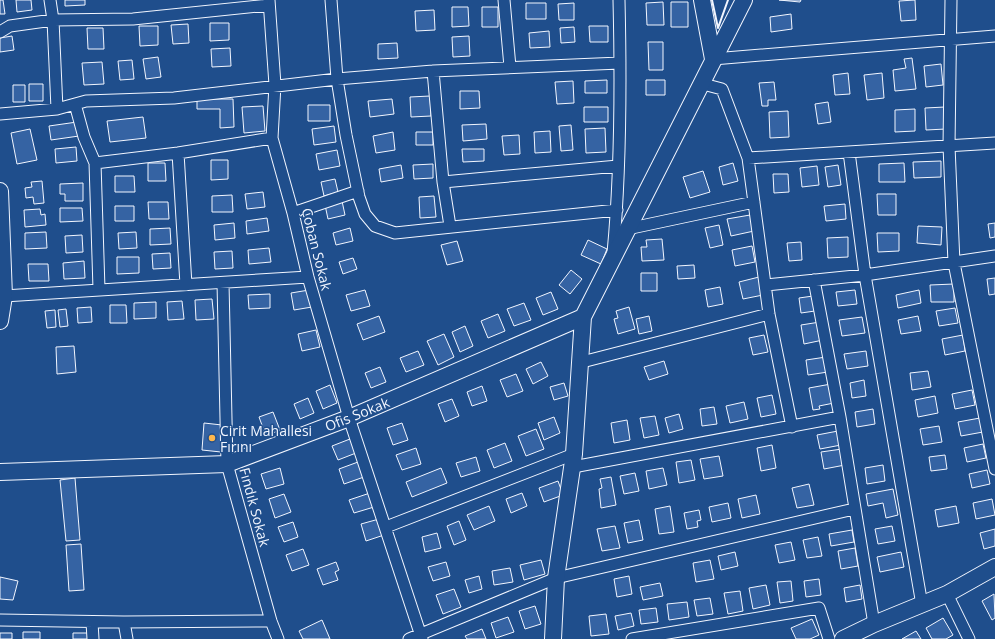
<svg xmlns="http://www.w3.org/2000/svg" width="995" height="639" viewBox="0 0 995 639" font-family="'Open Sans',sans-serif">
<rect width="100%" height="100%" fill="#1f4e8c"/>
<path fill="#3563a3" stroke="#f2f6ff" d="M0,0h3l2,14h-5z
M16,0h15l1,10 -15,2z
M65,0h20v5l-20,1z
M779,0h22l-1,2z
M915,0l1,20 -15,1 -2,-20z
M663,2l1,23h-17l-1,-22z
M671,2h17v25h-17z
M526,3h20v16h-20z
M574,3v17h-15l-1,-16z
M452,7h16l1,19 -17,1z
M482,7h16v20h-16z
M434,10l1,20 -19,1 -1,-20z
M791,14l1,15 -21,3 -1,-15z
M210,23h19v17l-19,1z
M188,24l1,19 -16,1 -2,-19z
M139,26h19v19l-18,1z
M589,26h19v16h-18z
M574,27l1,15 -14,1 -1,-15z
M87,28h16l1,21h-16z
M549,31l1,16 -20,1 -1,-15z
M12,36l2,14 -14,2v-14z
M469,36l1,20 -17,1 -1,-20z
M648,42h15v28h-14z
M397,43l1,15 -20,1v-15z
M230,48l1,18 -19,1 -1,-18z
M158,57l3,20 -15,2 -3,-20z
M912,58l4,31 -21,2 -2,-21 13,-2 -2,-9z
M132,60l2,19 -14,1 -2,-19z
M102,62l2,22 -20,1 -2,-22z
M941,64l2,21 -17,2 -2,-21z
M848,73l2,21 -15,1 -2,-20z
M882,73l2,25 -17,2 -3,-25z
M607,80v13h-22v-12z
M646,80h19v15h-19z
M573,81l1,22 -17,1 -2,-22z
M774,82l2,18h-8v6h-6l-3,-23z
M29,84h14v17h-14z
M13,85h12v17h-12z
M460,91h19l1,17 -20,1z
M430,96l1,20 -20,1 -1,-20z
M197,99h36l1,28 -14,1v-19h-23z
M392,99l2,15 -24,3 -2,-16z
M828,102l3,20 -13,2 -3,-20z
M308,105h22v16h-22z
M263,106l2,25 -21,2 -2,-26z
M584,107h24v15h-24z
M945,107l1,22 -20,1 -1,-22z
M915,109v22l-20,1v-22z
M788,111l1,26 -19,1 -1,-26z
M143,117l3,21 -36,4 -3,-21z
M77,122l2,14 -28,4 -2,-14z
M486,124l1,15 -24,2 -1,-16z
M571,125l2,25 -12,1 -2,-25z
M334,126l2,16 -22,3 -2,-16z
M605,128l1,24 -20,1 -1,-24z
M30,129l7,31 -20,4 -6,-31z
M550,131l1,21 -16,1 -1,-21z
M393,132l2,18 -19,3 -3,-17z
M416,132h17v13h-17z
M519,135l1,19 -16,1 -2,-19z
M76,147l1,14 -21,2 -1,-14z
M462,149h22v12l-21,1z
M337,150l3,16 -21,4 -3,-16z
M211,160h17v19l-17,1z
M941,161v16l-27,1 -1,-16z
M148,163h17l1,18h-18z
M733,163l5,18 -15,4 -4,-18z
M904,163l1,19h-26v-18z
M433,164v14l-19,1 -1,-14z
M401,165l2,13 -22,4 -2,-13z
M838,165l3,20 -13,2 -3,-20z
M817,166l2,19 -17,2 -2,-19z
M703,171l7,21 -20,6 -7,-21z
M773,174h15l1,18 -15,1z
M115,176h19l1,16h-20z
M335,179l3,13 -14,4 -3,-14z
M42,181l2,22 -10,1 -1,-7 -7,1 -1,-10 7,-1 -1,-5z
M83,183v18h-18v-7h-5v-10z
M263,192l2,15 -18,2 -2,-15z
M877,194h19v21h-18z
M232,195l1,17h-21v-16z
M434,196l2,21 -16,1 -1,-21z
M342,201l3,14 -17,4 -3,-14z
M148,202h20l1,17h-20z
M845,204l1,15 -20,2 -2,-15z
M115,206h19v15h-19z
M60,208h22l1,13 -23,1z
M40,209l1,6 4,-1 1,11 -21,2 -1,-17z
M750,215l4,16 -23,5 -4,-17z
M267,218l2,13 -22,3 -1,-13z
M234,223l1,15 -20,2 -1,-15z
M995,223v14l-5,1 -2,-14z
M719,225l4,20 -13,3 -5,-20z
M918,226l24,1 -1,18 -24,-2z
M170,228l1,16 -21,1v-16z
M350,228l3,13 -17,4 -3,-12z
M46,232l1,16 -22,1v-16z
M136,232l1,16 -18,1 -1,-16z
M877,233h22v18l-21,1z
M82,235l1,17 -17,1 -1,-17z
M848,237v20l-20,1 -1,-20z
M662,239l2,21 -22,1 -1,-14h6l-1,-7z
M588,240l19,9 -6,15 -20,-9z
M457,241l6,20 -16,4 -6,-20z
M801,242l1,18 -13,1 -2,-18z
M752,246l3,16 -20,4 -3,-16z
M269,248l2,14 -22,2 -1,-14z
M232,251l1,17 -18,1 -1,-17z
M170,253l1,15 -18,1 -1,-15z
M117,257h22v16l-22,1z
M353,258l4,11 -14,5 -4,-12z
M84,261l1,17 -21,1 -1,-16z
M28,264h20l1,17h-20z
M694,265l1,13 -17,1 -1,-13z
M571,270l11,9 -12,15 -11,-9z
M641,273h16v18h-16z
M759,277l4,18 -20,4 -4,-17z
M995,278v16l-6,1 -2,-16z
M954,284v18h-23l-1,-17z
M720,287l3,17 -15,3 -3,-17z
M309,290l3,17 -18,3 -3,-17z
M365,290l5,16 -19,5 -5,-16z
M855,290l2,14 -19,2 -2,-14z
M919,290l2,13 -23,5 -2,-13z
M551,292l7,17 -15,6 -7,-17z
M270,294v14l-21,1 -1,-14z
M813,296l2,15 -14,2 -2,-15z
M212,299l2,20 -18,1 -1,-20z
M182,301l2,18 -16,1 -1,-18z
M156,302v16l-22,1v-16z
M524,303l7,17 -17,6 -7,-17z
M110,305h16l1,18h-17z
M91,307l1,15 -14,1 -1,-15z
M629,307l6,22 -17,5 -4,-15 4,-1 -2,-7z
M955,308l3,15 -19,3 -3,-15z
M66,309l2,17 -8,1 -2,-17z
M55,310l1,17 -9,1 -2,-17z
M498,314l7,17 -17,7 -7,-17z
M379,316l6,16 -22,8 -6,-16z
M649,316l3,15 -13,3 -3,-15z
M918,316l3,15 -20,3 -3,-14z
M862,317l3,16 -23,3 -3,-16z
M820,322l3,18 -19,4 -3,-19z
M465,326l8,20 -13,6 -8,-20z
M316,330l4,17 -18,4 -4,-17z
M444,334l10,23 -16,8 -11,-24z
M764,335l4,17 -15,3 -4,-17z
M963,335l2,16 -20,4 -3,-16z
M74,346l2,26 -19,2 -1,-27z
M418,351l6,14 -18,7 -6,-14z
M866,351l2,15 -21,3 -3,-15z
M826,357l2,15 -20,3 -2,-15z
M664,361l4,13 -19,6 -5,-13z
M541,362l7,14 -15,8 -7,-15z
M380,367l6,15 -15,6 -6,-15z
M928,371l3,16 -19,3 -2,-17z
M516,374l7,17 -16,6 -7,-17z
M864,380l2,16 -14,2 -2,-15z
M564,383l4,13 -14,4 -4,-13z
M831,384l3,19 -15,3 1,3 -7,1 -4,-22z
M330,385l7,18 -14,6 -7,-18z
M482,386l5,15 -15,5 -5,-14z
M972,390l3,15 -20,4 -3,-15z
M772,395l4,19 -15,3 -4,-19z
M935,396l3,17 -20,4 -3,-17z
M308,398l6,15 -14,6 -6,-15z
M452,399l7,17 -14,6 -7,-18z
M744,402l4,17 -18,4 -4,-17z
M714,407l3,17 -15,2 -2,-17z
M873,409l2,15 -18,3 -2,-15z
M273,412l7,18 -14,6 -7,-19z
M679,414l4,15 -14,4 -4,-15z
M655,416l4,19 -15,3 -4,-20z
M554,417l6,16 -16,7 -6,-17z
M980,418l3,14 -22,4 -3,-14z
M627,420l3,20 -16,3 -3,-20z
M204,423l18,2 -1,27 -19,-2z
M402,423l6,17 -15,5 -6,-17z
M939,426l3,16 -19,3 -3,-16z
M536,429l8,20 -18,7 -8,-20z
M838,431l3,14 -21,4 -3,-14z
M350,439l6,14 -18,7 -6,-14z
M505,443l7,18 -18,7 -7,-18z
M983,444l3,14 -19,4 -3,-14z
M772,445l4,23 -15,3 -4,-23z
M416,448l5,16 -19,6 -6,-15z
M842,449l3,16 -21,4 -3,-17z
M945,455l2,14 -16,2 -2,-14z
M719,456l4,20 -19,3 -4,-20z
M476,457l4,14 -19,6 -5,-14z
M691,460l4,20 -16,3 -3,-21z
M358,462l6,15 -20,7 -5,-15z
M883,465l2,16 -18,3 -2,-16z
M280,468l4,16 -18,5 -5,-15z
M441,468l6,15 -35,14 -6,-15z
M663,468l4,17 -18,4 -3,-18z
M987,470l3,14 -18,4 -3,-14z
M635,473l4,18 -15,3 -4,-18z
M611,477l5,28 -15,3 -2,-19 3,-1 -2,-9z
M75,478l5,62 -14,1 -6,-61z
M558,481l5,14 -19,7 -5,-14z
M809,484l5,21 -17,3 -5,-20z
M893,489l5,26 -12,3 -3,-15 -15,3 -2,-12z
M370,493l4,14 -20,6 -5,-13z
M522,493l5,13 -16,7 -5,-14z
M284,494l7,18 -16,6 -6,-19z
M756,495l4,19 -18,4 -4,-19z
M992,499l3,16 -19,4 -3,-16z
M728,503l3,15 -19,4 -3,-15z
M489,506l6,15 -21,9 -7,-15z
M670,506l4,26 -15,2 -4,-25z
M956,506l3,17 -21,4 -3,-17z
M699,510l2,10 -4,1 1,6 -11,2 -3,-16z
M379,519l5,16 -18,6 -5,-17z
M639,520l4,20 -15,3 -4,-20z
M459,521l7,19 -12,5 -7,-19z
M293,522l5,15 -14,5 -6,-15z
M615,526l5,22 -18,3 -5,-22z
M892,526l3,15 -17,3 -3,-15z
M995,529v17l-11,3 -4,-16z
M852,530l2,12 -23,4 -2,-12z
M437,533l4,15 -16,4 -3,-15z
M818,537l4,19 -15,2 -4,-18z
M791,542l4,18 -16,3 -4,-18z
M81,544l3,46 -15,1 -3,-46z
M855,548l3,18 -17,3 -3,-18z
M303,549l6,16 -17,6 -6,-16z
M735,552l3,14 -17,4 -3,-14z
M901,552l3,15 -24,5 -3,-15z
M541,560l4,14 -21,6 -4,-15z
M710,560l4,19 -18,3 -3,-19z
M336,562l3,8 -4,2 3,8 -15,5 -6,-16z
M446,562l4,14 -17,5 -5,-14z
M510,568l3,14 -19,3 -2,-14z
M479,576l3,13 -13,4 -4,-13z
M629,576l3,18 -15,3 -3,-18z
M0,577l18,4 -5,19 -13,-1z
M819,579l2,16 -15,2 -2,-16z
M791,581l2,20 -13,2 -3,-21z
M660,583l3,13 -20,4 -3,-13z
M766,585l4,20 -17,4 -4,-21z
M860,585l2,14 -16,3 -2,-14z
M454,589l7,18 -18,7 -7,-19z
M740,591l3,20 -15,3 -4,-21z
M994,594l1,24 -3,2 -10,-19z
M710,598l3,16 -16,2 -3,-16z
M687,602l2,15 -20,3 -2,-16z
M535,606l6,18 -16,5 -6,-18z
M656,608l2,14 -17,2 -2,-14z
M631,613l3,13 -16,4 -3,-14z
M606,614l3,20 -18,2 -2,-20z
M508,617l6,15 -18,6 -5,-15z
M943,618l10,17 -7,4h-14l-6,-11z
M812,619l7,16 -9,4h-14l-5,-11z
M322,620l8,19h-27l-4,-8z
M482,629l4,10h-19l-2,-3z
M916,631l5,8h-19z
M23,632h17v7h-17z
M0,633h12v6h-12z
M73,633h18v6h-18z"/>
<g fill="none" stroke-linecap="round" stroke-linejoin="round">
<g stroke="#f2f6ff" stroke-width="13">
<path id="street" d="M50,0l3,20 4,89
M269,0l6,85 -3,53 21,75 15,64 41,141 73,221
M331,0l6,79 9,56 13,62 6,17 10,12 20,7 222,-23
M504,0l6,67
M951,0l-2,146 5,117 41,206
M0,32l10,-6 43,-6 80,-1 136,-14
M713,59l282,-23
M433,71l10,111 7,44
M703,84l19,5 26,69 21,156 23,113
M75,104l9,33 11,26 4,126
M0,114l57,-5 29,-8 88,-3 163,-19 96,-8 187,-8
M849,152l16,123 57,330
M178,153l8,132
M748,158l247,-15
M95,163l83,-10 94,-15
M443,182l175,-16
M293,213l65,-22
M627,229l127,-27
M613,253c8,-84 8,-169 6,-253
M814,280l26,137 34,207
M223,283l4,181 44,157 7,18
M766,285l99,-10 130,-19
M4,296l304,-19
M582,362l187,-48
M573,467l267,-50
M386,527l188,-73
M947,594l22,45
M0,620l124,2 147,-1
M92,622l1,17
M124,622l3,17
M409,639l147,-61 298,-69
M632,639l187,-31 10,31"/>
</g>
<g stroke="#f2f6ff" stroke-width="18">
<path id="secondary" d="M702,0l11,59
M0,191l4,105 -4,25
M0,472l227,-8 122,-46 234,-101
M553,639l3,-61 18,-124 9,-137 161,-317
M843,639l31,-15 73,-30 48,-27"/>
</g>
<use href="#street" stroke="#1f4e8c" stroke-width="11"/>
<use href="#secondary" stroke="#1f4e8c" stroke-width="16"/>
<path stroke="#f2f6ff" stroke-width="2" d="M712,0l6,28 10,-28"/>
</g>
<circle fill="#ffb74d" stroke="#1f4e8c" stroke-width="1.5" cx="212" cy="438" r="4"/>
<g text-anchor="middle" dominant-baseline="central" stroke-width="3" stroke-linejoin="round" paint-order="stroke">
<g font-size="14" fill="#f2f6ff" stroke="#1f4e8c">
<text transform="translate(317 249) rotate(76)">Çoban Sokak</text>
<text transform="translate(357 414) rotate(-22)">Ofis Sokak</text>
<text transform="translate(255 507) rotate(75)">Fındık Sokak</text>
</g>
<g font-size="14" fill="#f2f6ff" stroke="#1f4e8c" text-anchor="start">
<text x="220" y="430">Cirit Mahallesi<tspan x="220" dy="16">Fırını</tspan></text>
</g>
</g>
</svg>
